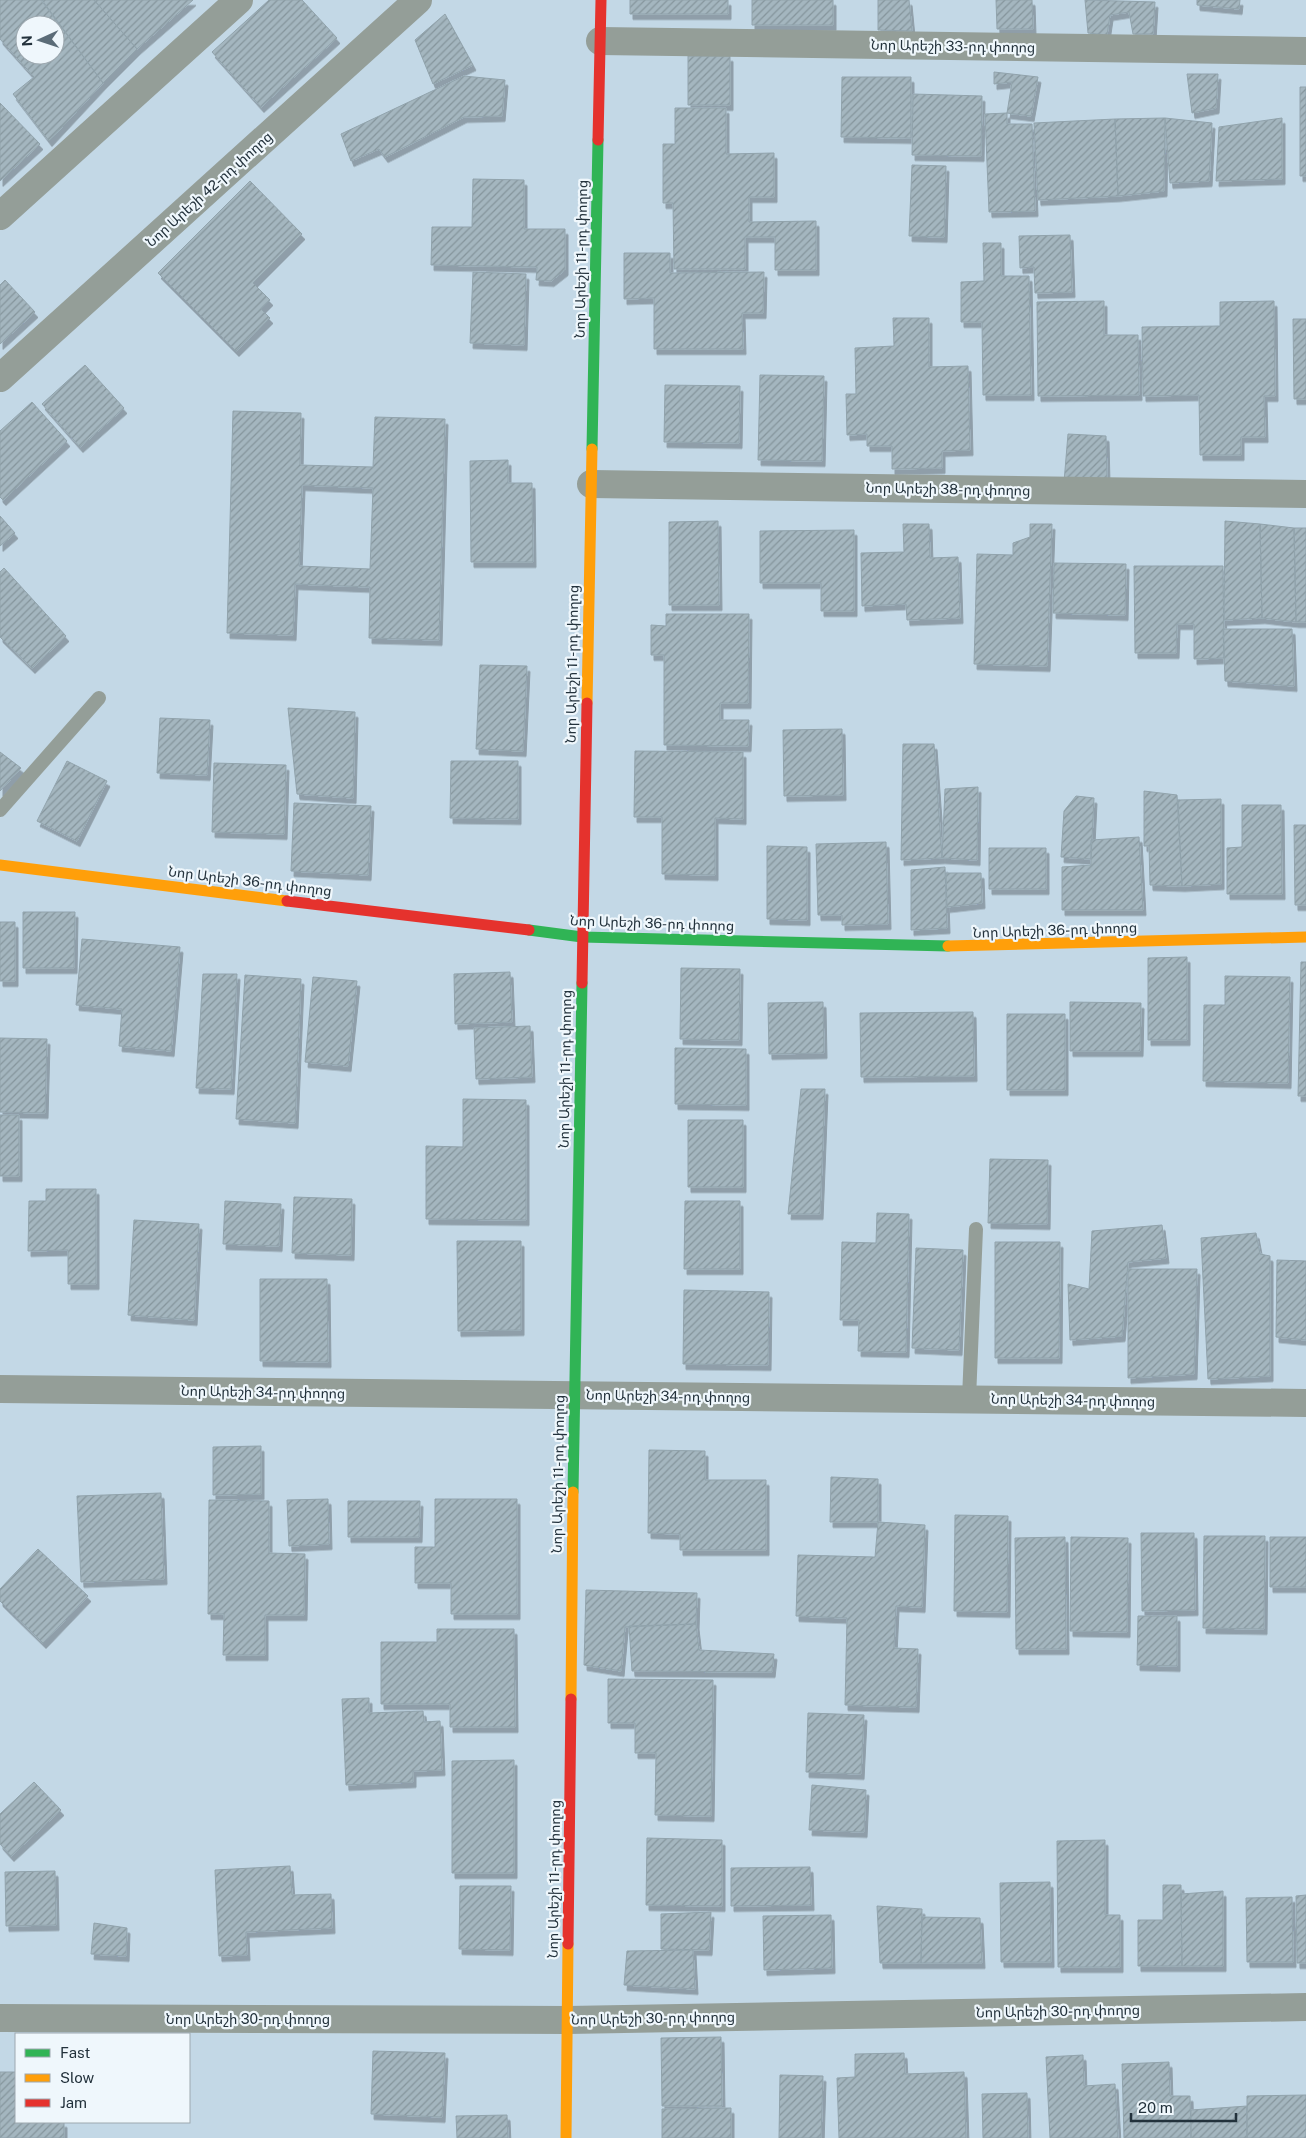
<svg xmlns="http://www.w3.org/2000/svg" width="1306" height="2138" viewBox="0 0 1306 2138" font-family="'Public Sans','Noto Sans Armenian',sans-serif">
<defs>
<pattern id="building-hatch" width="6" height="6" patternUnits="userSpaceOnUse" patternTransform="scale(1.25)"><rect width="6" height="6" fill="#a4b6bf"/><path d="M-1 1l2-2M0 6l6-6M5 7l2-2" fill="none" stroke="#85959c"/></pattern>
<filter id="shadow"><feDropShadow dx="3" dy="5.5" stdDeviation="0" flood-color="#0004"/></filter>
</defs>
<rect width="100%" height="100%" fill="#c3d8e6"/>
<path fill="url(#building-hatch)" stroke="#91a3ac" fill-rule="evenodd" filter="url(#shadow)" d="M0,0h41l62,83 -54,58 -36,-47 21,-17 -34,-38zM25,25h30v30h-30z
M42,0h52l43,49 -34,34z
M94,0h99l-56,49z
M269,0h33l35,38 -76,69 -49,-55z
M630,0h98v14h-98z
M752,0h81v25h-81z
M878,0h31l3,31 -34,-1z
M996,0h36l1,29h-36z
M1085,0l70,2 -2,32h-20l-4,-22 -19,3 -3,20 -19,-2z
M1197,0h43l-1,9 -42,-4z
M445,14l28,51 -40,19 -18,-44z
M688,56h42v49h-42z
M994,72l44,5 -7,39 -24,-3 5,-31 -18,2z
M1187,74h31l-2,34 -24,5z
M464,76l41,4 -3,36 -38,1 -79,40 -6,-8 -28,12 -10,-27z
M842,77h69v61l-70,-1z
M1300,87h6v89h-6z
M913,94l69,2 -1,60 -69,-1z
M0,103l40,41 -40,37z
M675,108h51v46l48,-1v44h-25v25l67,-1v49h-41v-33h-30v32h-71l-1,-66h-10v-59h12z
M1007,113v11h25l3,87 -46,1 -4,-98z
M1165,118l-1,73 -46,5 -3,-77z
M1165,118l47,5 -3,58 -39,2z
M1282,118v61l-66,2 3,-54z
M1115,119l3,77 -80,4 -4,-77z
M912,165l34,1 -2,71 -35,-1z
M473,179l51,1v49h41v41l-14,11 -15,-1 1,-13 -106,-2 1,-38h40z
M250,181l52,53 -49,49 17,17 -9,9 9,9 -34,33 -78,-78z
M1070,235l2,57 -37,1 -1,-26 -14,1 -1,-32z
M983,243h18v33h28l2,119h-48l-1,-73h-21v-40l23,-1z
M624,253h46v20l94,-1 -1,41h-21l1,36h-89v-51l-30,1z
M473,272l53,2 -2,71 -54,-2z
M5,280l30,32 -35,32v-59z
M1104,301v34h34l1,60 -101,1 -1,-94z
M1274,301l1,95h-11l1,41h-24v18h-41l-1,-60 -56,1 -1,-69 78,-1v-24z
M893,318h36v49l39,-1 2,84 -28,1v17l-50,1v-23h-25v-12l-20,1 -1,-41h10l-1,-46 39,-2z
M1293,319h13v80h-12z
M85,365l39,43 -44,39 -38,-43z
M760,375l64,1 -2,85 -64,-1z
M665,385l75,1 -1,57 -75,-1z
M32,402l35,39 -64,59 -3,-3v-66z
M233,411l68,2 -1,52 73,2 2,-50 70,2 -6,221 -70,-2 1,-51 -75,-3 -2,51 -66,-2zM302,485l71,3 -3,81 -71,-3z
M1068,434l38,2 1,42 -43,4z
M508,460v23h24l1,79h-62l-1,-101z
M0,516l15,17 -15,13z
M718,521l1,84h-50v-83z
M1225,521l35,3 2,94 -38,2z
M903,524h26l1,34 28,-1 2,61 -53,2 -1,-16 -44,2 -1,-53 43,-1z
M1030,524h22l-5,142 -73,-2 3,-110 36,1v-12l17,-6z
M1260,524l34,4 2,94 -34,-4z
M1294,528h12v94h-10z
M854,530v81h-33v-28h-61v-52z
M1054,563l72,1 -1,51 -72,-2z
M1134,566h89l1,92 -30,1v-35h-17l-1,29h-41z
M4,568l62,68 -34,32 -32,-31v-65z
M666,614h83l-1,89h-28v17h29l-1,26 -84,-1v-90h-13v-30l15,1z
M1223,629h69l2,57 -69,-5z
M480,665l47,1 -4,85 -47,-2z
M288,708l67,4 -2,86 -56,-4z
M160,718l50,2 -3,55 -50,-2z
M842,729l1,66 -59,1 -1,-66z
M903,744h31l8,114 -41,2z
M635,751l108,1v67l-28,-1v57l-53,-1v-57h-28z
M0,752l21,16 -21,23z
M67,761l40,20 -30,60 -40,-20z
M451,761h67v58l-68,-1z
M214,763l72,2 -2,69 -72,-2z
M978,787l-1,73 -35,-2 3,-69z
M1144,791l33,4 5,91 -32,-1 -1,-39h-5z
M1076,796l18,2 -3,61 -30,-2 3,-46z
M1221,799v85l-39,2 -4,-86z
M294,803l77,3 -3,69 -77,-4z
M1242,805h39l1,89h-55v-46l15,-1z
M1294,825h12v80h-11z
M1139,837l4,73h-81v-43l29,-2v-25z
M886,842l2,82 -46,1v-10h-24l-2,-71z
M767,846l40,1v73l-40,-1z
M989,848h57v41h-57z
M945,867l2,61 -36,2v-60z
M946,873h35l1,30 -35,4z
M23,912h52l-1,56h-51z
M0,922h15v59h-15z
M82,939l98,8 -9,104 -52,-5 3,-37 -46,-4z
M1187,957v83h-39v-82z
M1301,962h5v134h-8z
M681,968l59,1 -1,71 -59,-1z
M510,972l2,50 -57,2 -1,-50z
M203,974h34l-6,115 -35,-1z
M245,975l56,4 -6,144 -59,-4z
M1225,976l65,1 -2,106 -85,-2 1,-76h21z
M313,977l44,4 -9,85 -43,-4z
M823,1002l1,51 -55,1 -1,-51z
M1070,1002l71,1 -1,48h-70z
M973,1012l1,64 -113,1 -1,-64z
M1007,1014h58v76h-58z
M530,1026l2,51 -56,2 -2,-51z
M0,1038l47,1 -2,74 -45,-1z
M675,1048l71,1v56l-71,-1z
M801,1089h24l-5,125h-32z
M463,1099l63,1v120l-100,-1v-73l37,1z
M0,1115h19v61h-19z
M688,1120h55v67h-55z
M990,1159l58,1 -1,64 -59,-1z
M46,1189h50v95h-28v-34l-40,1 1,-50h17z
M294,1197l58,2 -1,56 -59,-2z
M225,1201l56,3 -2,42 -56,-2z
M685,1201h55v68h-56z
M877,1213l32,1 -3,138 -48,-1 1,-31h-19l2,-78 34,1z
M134,1220l65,4 -5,96 -66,-5z
M1162,1225l4,33 -38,4 -6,74 -52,4 -2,-56 21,5 3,-58z
M1256,1233l4,21 10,2v120l-62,3 -7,-141z
M457,1241h64v89l-63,1z
M995,1242h65l-1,116h-64z
M916,1248l47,2 -4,100 -47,-2z
M1277,1260l29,1v79l-30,-3z
M1128,1269h69l-3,105 -66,4z
M260,1279h67l1,83 -68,-1z
M684,1290l85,2 -1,73 -85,-1z
M261,1446v48l-48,1v-48z
M649,1450l56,1v29h61v70h-86v-16l-32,-1z
M831,1477l47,2v43h-48z
M161,1493l3,86 -83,3 -4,-86z
M328,1499l1,45 -40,2 -2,-46z
M435,1499h82v115h-66v-31h-36v-36h20z
M209,1500l60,1v52l36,1 -1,61h-39v40h-42l1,-41h-16z
M348,1501h72l-1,36h-71z
M955,1515l53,1 -1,96 -53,-1z
M878,1522l47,3 -3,82 -26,-1 -2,42 24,1 -2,58 -71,-2 2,-87 -51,-2 2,-61 77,2z
M1141,1533h53l1,77 -53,1z
M1204,1536h61l-1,93 -61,-1z
M1065,1537l1,112h-50l-1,-111z
M1071,1537l57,1 -1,94 -57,-1z
M1270,1537h36v50h-36z
M38,1549l50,47 -45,47 -43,-42v-12z
M586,1590l111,3 -1,31 -71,3 -4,44 -37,-6z
M1138,1616h39v50l-40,-1z
M696,1624l3,26 75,4 -2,18 -140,-1 -3,-45z
M437,1629h77l1,98h-65v-23h-69v-62h56z
M608,1679l105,1 -2,136 -56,-1 1,-62h-21v-30h-27z
M369,1698v15l54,-2 1,11 16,-1 2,49 -29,1v11l-67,3 -4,-86z
M808,1713l56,2 -3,59 -55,-2z
M514,1760v113h-62v-112z
M34,1782l27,28 -50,46 -11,-12v-30z
M812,1785l54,5 -2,42 -55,-2z
M647,1838l75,2v66l-76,-1z
M1105,1840v75h15v52h-62l-1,-126z
M290,1866l2,29 39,-1 1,34 -86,4 1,23 -28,1 -4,-86z
M810,1867l1,38 -80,1v-38z
M55,1871l1,54 -50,1 -1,-54z
M1050,1882l1,80h-50l-1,-79z
M1163,1885h18l1,81h-44v-46h25z
M460,1886h51l-1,64 -51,-1z
M1223,1891v75h-41l-1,-72z
M1306,1895v68h-9l-1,-67z
M1292,1897l1,65h-46l-1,-64z
M877,1906l45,3 -1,54h-41z
M711,1912l-2,38 -48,-1v-35z
M831,1915l1,53 -68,2 -1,-54z
M922,1917l58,1 2,45h-61z
M94,1923l33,5 -1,28 -35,-2z
M693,1950l2,39 -71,-4 3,-34z
M721,2037l1,69h-60l-1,-68z
M373,2051l72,2 -3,64 -71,-3z
M904,2053l1,21 59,-2 2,66h-127l-2,-60 18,-1v-23z
M1083,2055l1,31 31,-2 3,54h-68l-4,-81z
M1169,2062l1,34h20l1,42h-67l-2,-74z
M0,2072h16v50h48v16h-64z
M780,2075l43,1 -2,62h-42z
M1027,2093l1,45h-45l-1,-44z
M1306,2095v43h-59v-42z
M1247,2106v32h-56v-28z
M731,2108v30h-69v-29z
M507,2115l1,23h-51l-1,-22z"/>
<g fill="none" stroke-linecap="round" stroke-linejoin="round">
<path stroke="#949e98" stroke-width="14" d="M0,810l99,-112
M969,1399l7,-170"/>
<path stroke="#949e98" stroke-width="28" d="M600,41l706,10
M0,216l239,-216
M0,378l418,-378
M591,484l715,10
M0,1389l1306,14
M0,2018l568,2 738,-13"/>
<path stroke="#30b455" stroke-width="11" d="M592,449l6,-309
M529,930l53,7 366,9
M573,1492l9,-509"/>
<path stroke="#ff9f0a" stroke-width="11" d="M587,703l5,-254
M0,865l287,36
M948,946l358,-9
M571,1699l2,-207
M566,2138l2,-194"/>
<path stroke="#e5322d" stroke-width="11" d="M598,140l3,-140
M287,901l242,29
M582,983l5,-280
M568,1944l3,-245"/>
</g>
<g text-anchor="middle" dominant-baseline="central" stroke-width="4.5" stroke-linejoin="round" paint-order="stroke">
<g font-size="14" fill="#23323c" stroke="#eff7fc">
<text transform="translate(953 46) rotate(1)">Նոր Արեշի 33-րդ փողոց</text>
<text transform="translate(209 189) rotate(-42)">Նոր Արեշի 42-րդ փողոց</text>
<text transform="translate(581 259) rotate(-89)">Նոր Արեշի 11-րդ փողոց</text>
<text transform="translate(948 489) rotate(1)">Նոր Արեշի 38-րդ փողոց</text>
<text transform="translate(572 664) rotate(-89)">Նոր Արեշի 11-րդ փողոց</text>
<text transform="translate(250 881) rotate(7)">Նոր Արեշի 36-րդ փողոց</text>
<text transform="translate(652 923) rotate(2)">Նոր Արեշի 36-րդ փողոց</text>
<text transform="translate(1055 930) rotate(-2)">Նոր Արեշի 36-րդ փողոց</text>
<text transform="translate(565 1069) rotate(-89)">Նոր Արեշի 11-րդ փողոց</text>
<text transform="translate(263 1392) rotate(1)">Նոր Արեշի 34-րդ փողոց</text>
<text transform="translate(668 1396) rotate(1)">Նոր Արեշի 34-րդ փողոց</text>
<text transform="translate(1073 1400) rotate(1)">Նոր Արեշի 34-րդ փողոց</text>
<text transform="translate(558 1474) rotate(-89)">Նոր Արեշի 11-րդ փողոց</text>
<text transform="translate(554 1879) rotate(-89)">Նոր Արեշի 11-րդ փողոց</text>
<text transform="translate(1058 2011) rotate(-1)">Նոր Արեշի 30-րդ փողոց</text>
<text transform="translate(653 2018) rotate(-1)">Նոր Արեշի 30-րդ փողոց</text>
<text x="248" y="2019">Նոր Արեշի 30-րդ փողոց</text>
</g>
</g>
<rect x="15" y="2033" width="175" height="90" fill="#eff7fc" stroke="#9da8af"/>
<rect x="25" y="2049" width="25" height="8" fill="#30b455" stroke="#9da8af"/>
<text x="60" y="2058" font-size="15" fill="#23323c">Fast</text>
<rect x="25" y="2074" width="25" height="8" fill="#ff9f0a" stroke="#9da8af"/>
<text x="60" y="2083" font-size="15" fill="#23323c">Slow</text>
<rect x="25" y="2099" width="25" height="8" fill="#e5322d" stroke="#9da8af"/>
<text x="60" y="2108" font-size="15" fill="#23323c">Jam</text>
<g transform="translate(40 40) rotate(267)"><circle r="24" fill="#eff7fc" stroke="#9da8af"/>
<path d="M0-4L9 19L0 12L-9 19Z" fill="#5b6c78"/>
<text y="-8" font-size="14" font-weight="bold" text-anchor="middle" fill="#23323c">N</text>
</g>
<path d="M1131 2113v8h105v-8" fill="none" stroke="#23323c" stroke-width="2.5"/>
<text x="1138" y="2113" font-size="15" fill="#23323c" stroke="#eff7fc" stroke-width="4" paint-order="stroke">20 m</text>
</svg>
